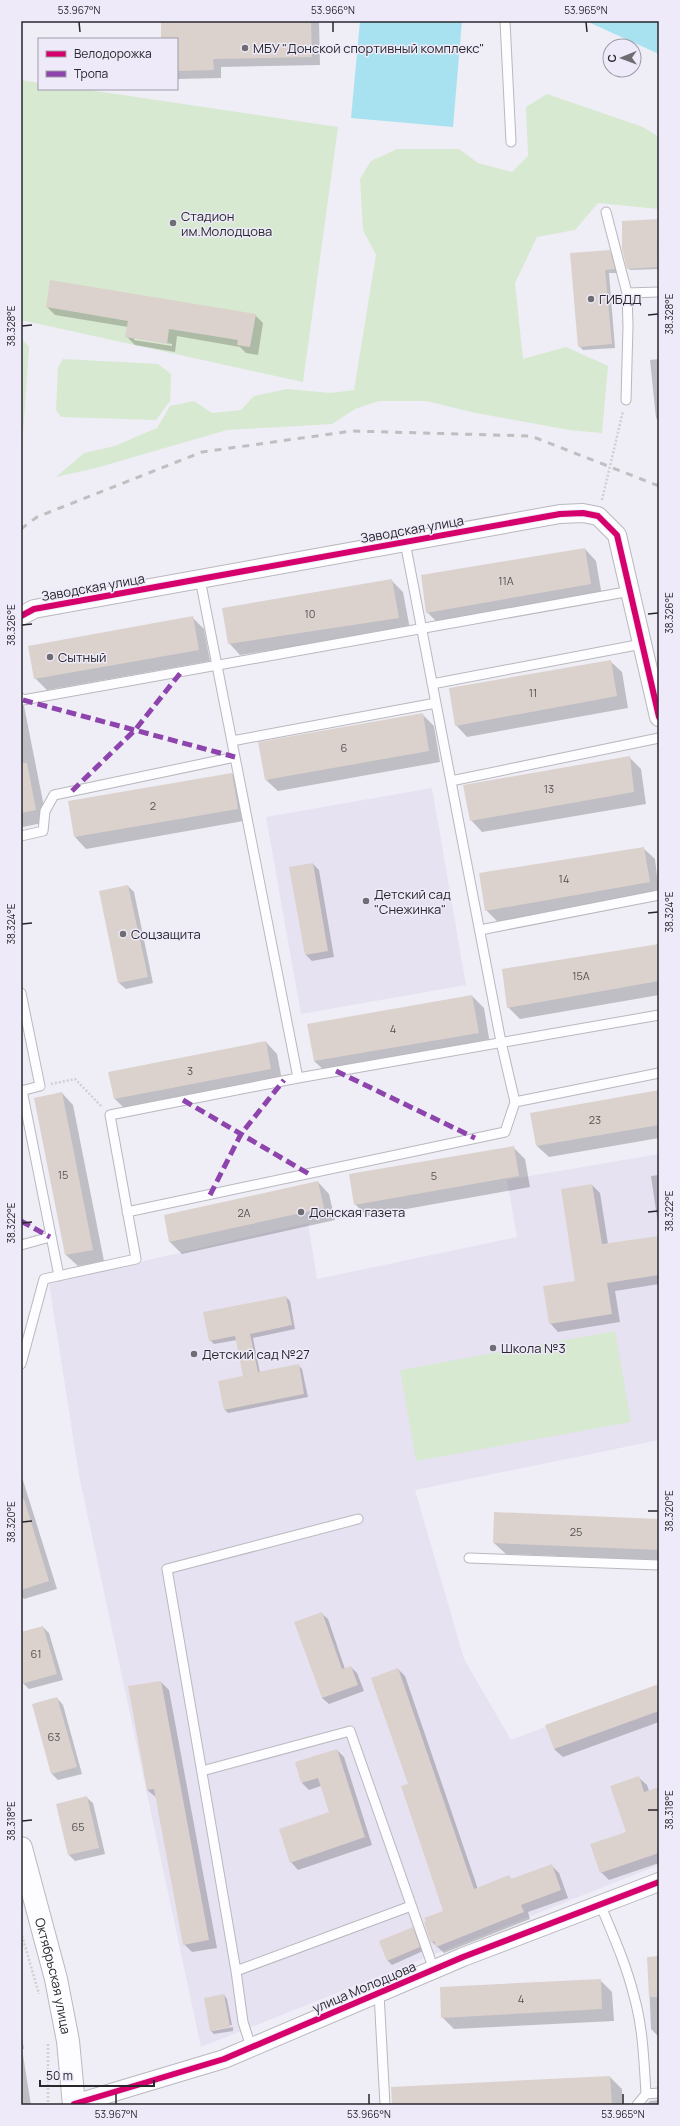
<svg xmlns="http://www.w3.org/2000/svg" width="680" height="2126" viewBox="0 0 680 2126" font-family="Manrope,sans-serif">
<rect width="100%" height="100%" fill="#efeef6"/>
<path fill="#e6e2f1" d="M432,788l34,197 -165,29 -35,-197z
M659,1154v286l-244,50 49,169 47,81 148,-56v181l-458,182 -122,-572 -30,-192 259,-60 9,56 200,-42 -10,-57z"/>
<path fill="#d7e9d0" d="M21,80l18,3v6h43l256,38 -35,255 -282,-62z
M547,94l96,33 16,10v72l-61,-6 -23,27 -38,7 -22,46 8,76 43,-12 42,19 -6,67 -33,-3 -93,-17 -50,-12h-47l-24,8 -23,15 -105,6 -131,38 -40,9 28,-24 31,-7 42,-18 13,-22 24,-5 18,12 29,-3 13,-14 33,-7 44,4 23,-3 22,-135 -13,-25 -3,-51 11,-18 26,-12h62l19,14 34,9 16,-16 -2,-49z
M21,338l8,9 -8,116z
M63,359l95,5 13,10 -1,27 -14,19 -95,-3 -5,-7 2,-43z
M615,1331l16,91 -215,39 -16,-91z"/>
<path fill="#a8e2f0" d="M360,21h102l-9,106 -102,-9z
M586,21h73v33z"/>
<path fill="#0003" fill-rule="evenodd" d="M162,21h157l1,44 -99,2v11l-44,1v-40h-15z
M659,220v49l-29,1 -2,-2z
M609,251l4,4 5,18h-9l6,75 -32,2 -4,-4z
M47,307l208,8 8,8 -5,32 -12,-2 -6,-6 -63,-11 -2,16 -40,-7 -8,-8 1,-10 -73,-12zM134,338l38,6v2l-38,-6z
M659,359v62l-3,-3 -6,-58z
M585,549l11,12 6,35 -163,28 -12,-12z
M391,580l12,12 7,37 -170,26 -11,-12z
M192,617l12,12 6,32 -163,29 -12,-12z
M610,661l12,11 6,36 -161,29 -11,-12z
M21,703l3,3 23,116 -24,5 -2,-2z
M422,714l12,12 6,36 -162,29 -12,-11z
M629,757l12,12 5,35 -164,28 -11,-12z
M232,774l11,11 6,35 -163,29 -11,-12z
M643,848l12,11 4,35 -161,28 -12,-12z
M313,864l6,6 15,87 -22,4 -6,-6z
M128,886l6,6 19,91 -27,6 -7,-6z
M659,945v50l-139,24 -12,-12z
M472,996l12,12 6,36 -164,28 -12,-11z
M266,1042l11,12 5,26 -155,31 -12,-12 -5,-26z
M659,1091v47l-110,19 -12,-11z
M62,1093l11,12 31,156 -26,5 -12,-11z
M513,1147l12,12 5,28 -163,29 -12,-12z
M659,1175v56l-8,-55z
M318,1182l11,12 6,26 -153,34 -12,-12 -5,-26z
M592,1185l8,8 8,51 51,-7v47l-44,7 5,31 -62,10 -8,-9 26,-41z
M286,1297l4,4 5,28 -42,9 7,35 38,-8 4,4 6,28 -80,16 -4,-4 20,-32 -7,-37 -23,4 -4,-4z
M21,1474l36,115 -33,10 -3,-3z
M659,1520v40l-153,-6 -12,-11z
M321,1613l7,6 17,50 6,-2 6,6 7,18 -35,13 -7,-6z
M43,1627l6,6 14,47 -34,9 -6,-6 -2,-7v-43z
M398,1669l7,7 73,213 31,-13 3,4 39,-15 8,8 9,25 -40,14 2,7 -86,34 -12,-11 12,-31 -35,-127z
M161,1682l8,8 48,258 -25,4 -8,-8 -27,-146 -10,-8z
M659,1685v37l-96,35 -9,-8z
M57,1698l6,7 19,69 -24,6 -6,-6 -19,-69z
M337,1750l7,7 28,88 -74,25 -7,-8 39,-49 -9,-27 -12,4 -7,-7z
M638,1777l9,8 2,6 10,-3v75l-50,17 -8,-8 26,-39z
M86,1797l7,6 12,51 -30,7 -6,-6z
M412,1928l4,4 7,19 -31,14 -4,-4 -8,-19z
M659,1957v80l-8,-8 -3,-71z
M600,1980l12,12 2,29 -160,8 -12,-12z
M224,1995l3,4 5,26 -20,4v2l21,-4v4l-19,3 -4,-4z
M21,2032l3,17h-2l9,56h-10z
M610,2077l12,12v16h-229z
M659,2100v5h-13l4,-4z"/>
<path fill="#dcd2cd" d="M161,21h150l1,36 -99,2 1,11 -37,1v-32h-16z
M659,219v21l-2,2 1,25 -31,2 -5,-20v-28z
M610,250l5,19 -10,1 7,74 -34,3 -8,-94z
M50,280l206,34 -6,33 -13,-2 1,-5 -69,-11 -2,15 -42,-7 3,-16 -82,-14z
M585,548l6,36 -165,29 -5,-38z
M392,579l7,39 -171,26 -6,-36z
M193,616l6,34 -165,29 -6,-33z
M611,660l6,36 -162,30 -6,-38z
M423,713l6,38 -164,29 -7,-38z
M630,756l4,36 -164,29 -7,-36z
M21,763h6l9,47 -15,3z
M232,773l6,36 -164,28 -6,-36z
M644,847l6,35 -165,29 -6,-38z
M313,863l15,88 -23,4 -16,-88z
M128,885l20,92 -30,6 -19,-92z
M659,944v37l-152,27 -5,-39z
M472,995l7,38 -165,28 -7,-37z
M266,1041l5,28 -157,30 -6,-27z
M659,1090v35l-123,21 -6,-33z
M62,1092l31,158 -28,5 -31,-157z
M514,1146l5,30 -165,29 -5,-31z
M318,1181l6,27 -155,34 -5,-27z
M592,1184l10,60 57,-8v39l-52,8 5,31 -63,10 -6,-38 32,-5 -14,-92z
M286,1296l6,29 -42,9 8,38 41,-8 5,30 -80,16 -6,-29 25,-5 -8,-40 -26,5 -6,-29z
M21,1499h3l25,82 -28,9z
M494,1512l165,7v31l-166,-7z
M322,1612l20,57 9,-3 7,19 -36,13 -28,-76z
M43,1626l14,48 -36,10v-52z
M398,1668l76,221 35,-14 2,4 41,-15 9,26 -40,15 3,7 -88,35 -2,-6 -3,2 -7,-21 2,-1 -2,-3 19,-7 -42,-125 7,-2 -37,-106z
M161,1681l48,259 -26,5 -29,-156 -7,1 -19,-104z
M659,1684v27l-105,38 -9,-24z
M57,1697l20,70 -26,7 -19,-70z
M337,1749l28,88 -75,26 -11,-34 50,-17 -11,-34 -17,5 -6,-21z
M639,1776l5,16 15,-5v66l-59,20 -10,-29 36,-12 -16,-46z
M87,1796l12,52 -31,7 -12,-51z
M413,1927l7,20 -33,14 -8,-20z
M659,1956v41h-10l-2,-40z
M601,1979l1,30 -161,9 -1,-31z
M224,1994l6,33 -20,4 -6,-33z
M610,2076l2,29h-220l-1,-18z"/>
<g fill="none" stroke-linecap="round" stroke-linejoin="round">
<g stroke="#b9b8be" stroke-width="11">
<path id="lane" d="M505,21l6,121
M606,212l21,81 1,33 -2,74
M627,293l32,-1
M405,542l96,500 14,60 144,-29
M200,579l98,499
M432,684l210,-40
M21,698l2,2 608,-109
M232,741l204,-38
M451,781l208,-43
M21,836l22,-5 2,-20 9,-16 181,-38
M480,930l179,-35
M21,993l19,93 -19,5
M22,1090l37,186
M127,1212l378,-80 10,-30
M21,1245l29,-8
M21,1364l23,-85 92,-20 -26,-144 188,-37 361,-63
M469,1558l190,7
M202,1771l148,-40 84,239
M600,1904c13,31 26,60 34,92 9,32 10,65 12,98l13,-1
M236,1971l-69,-402 191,-50
M379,1993l6,112
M251,2047l-8,-25 -7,-51 175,-65
M637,2105l9,-11"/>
</g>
<g stroke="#b9b8be" stroke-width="20">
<path id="street" d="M21,616l13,-7 526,-95 23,-1 15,3 19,19 42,182
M74,2104l150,-45 239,-102 196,-75"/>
</g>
<g stroke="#b9b8be" stroke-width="24">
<g id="secondary">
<path id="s1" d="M21,1848l35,131 12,62 6,64"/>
</g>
</g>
<path stroke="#d0cfd2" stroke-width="2.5" stroke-dasharray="2 2" stroke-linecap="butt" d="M602,500l21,-89
M51,1084l24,-5 27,28
M21,1932l18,62
M48,2044v61"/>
<use href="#lane" stroke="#fdfcfe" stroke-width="9"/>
<use href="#street" stroke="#fdfcfe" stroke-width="18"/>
<use href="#secondary" stroke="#fdfcfe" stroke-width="22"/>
<path stroke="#bfbfc1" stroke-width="3" stroke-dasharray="7 7" stroke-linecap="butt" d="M21,529l16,-12 165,-65 150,-21 179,5 128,50"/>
<path stroke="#8e44ad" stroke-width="5" stroke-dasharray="10 5" stroke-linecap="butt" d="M23,700l212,57
M72,791l63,-61 47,-59
M336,1071l139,67
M183,1100l126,74
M210,1195l31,-61 43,-54
M21,1221l29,16"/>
<g stroke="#eeeaf9" stroke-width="8">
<path id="cycleway" d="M21,616l13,-7 526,-95 23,-1 15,3 19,19 42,182
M74,2104l150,-45 239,-102 196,-75"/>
</g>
<use href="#cycleway" stroke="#d6006c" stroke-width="6"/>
</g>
<path fill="none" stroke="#28272c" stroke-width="1.5" d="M79,22l1,10M333,22v10M586,22l1,10M648,315l10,-1M22,326l10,-1M648,614l10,-1M22,625l10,-1M648,913l10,-1M22,924l10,-1M648,1212l10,-1M22,1223l10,-1M648,1511h10M22,1522l10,-1M648,1810h10M22,1821l10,-1M116,2094v10M369,2094v10M623,2094v10"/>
<g fill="#6e6d73" stroke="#eeeaf9" stroke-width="1.5">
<circle cx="245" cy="48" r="4"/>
<circle cx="173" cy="223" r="4"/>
<circle cx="591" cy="299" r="4"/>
<circle cx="50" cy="657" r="4"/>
<circle cx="366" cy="901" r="4"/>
<circle cx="123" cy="934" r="4"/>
<circle cx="301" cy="1212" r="4"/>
<circle cx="493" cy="1348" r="4"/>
<circle cx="194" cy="1354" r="4"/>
</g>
<g text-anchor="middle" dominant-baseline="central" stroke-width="3" stroke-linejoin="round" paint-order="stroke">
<g font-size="11" fill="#555254">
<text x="506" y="580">11А</text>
<text x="310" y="613">10</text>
<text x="533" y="692">11</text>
<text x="344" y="747">6</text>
<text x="549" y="788">13</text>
<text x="153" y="805">2</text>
<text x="564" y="878">14</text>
<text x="581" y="975">15А</text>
<text x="393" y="1028">4</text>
<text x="190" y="1070">3</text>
<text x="595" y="1119">23</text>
<text x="63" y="1174">15</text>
<text x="434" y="1175">5</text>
<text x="244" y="1212">2А</text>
<text x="576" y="1531">25</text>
<text x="36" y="1653">61</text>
<text x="54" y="1736">63</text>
<text x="78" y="1826">65</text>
<text x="521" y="1998">4</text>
</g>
<g font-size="13" fill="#28272c" stroke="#eeeaf9" text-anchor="start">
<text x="253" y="48">МБУ "Донской спортивный комплекс"</text>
<text x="181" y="216">Стадион<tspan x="181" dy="15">им.Молодцова</tspan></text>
<text x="599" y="299">ГИБДД</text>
<text x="58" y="657">Сытный</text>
<text x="374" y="894">Детский сад<tspan x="374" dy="15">"Снежинка"</tspan></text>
<text x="131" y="934">Соцзащита</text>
<text x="309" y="1212">Донская газета</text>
<text x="501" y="1348">Школа №3</text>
<text x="202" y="1354">Детский сад №27</text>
</g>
<g font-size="13" fill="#28272c" stroke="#eeeaf9">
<text transform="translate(412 529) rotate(-10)">Заводская улица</text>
<text transform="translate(93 587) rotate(-10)">Заводская улица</text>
<text stroke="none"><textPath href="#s1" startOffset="132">Октябрьская улица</textPath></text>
<text transform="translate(364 1987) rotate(-23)">улица Молодцова</text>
</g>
</g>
<rect width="680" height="2126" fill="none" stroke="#eeeaf9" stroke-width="44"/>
<rect x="38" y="38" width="140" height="52" fill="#eeeaf9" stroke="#9f9ca7"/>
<rect x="46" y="51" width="20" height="6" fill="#d6006c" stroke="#9f9ca7"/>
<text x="74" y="58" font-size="12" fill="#28272c">Велодорожка</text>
<rect x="46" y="71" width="20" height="6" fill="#8e44ad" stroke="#9f9ca7"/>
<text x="74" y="78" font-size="12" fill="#28272c">Тропа</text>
<g transform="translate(622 58) rotate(269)"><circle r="19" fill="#eeeaf9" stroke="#9f9ca7"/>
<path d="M0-3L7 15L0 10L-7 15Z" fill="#6e6d73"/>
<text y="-6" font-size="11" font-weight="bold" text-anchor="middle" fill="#28272c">С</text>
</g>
<path d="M40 2080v6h114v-6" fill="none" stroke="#28272c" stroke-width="2"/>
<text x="46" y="2080" font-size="12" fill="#28272c" stroke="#eeeaf9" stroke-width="3" paint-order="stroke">50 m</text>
<rect x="22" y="22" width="636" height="2082" fill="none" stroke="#28272c" stroke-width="1.5"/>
<g font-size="10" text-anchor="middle" fill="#28272c">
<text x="79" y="14">53.967°N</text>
<text x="333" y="14">53.966°N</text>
<text x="586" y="14">53.965°N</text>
<text transform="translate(669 314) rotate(-90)" y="4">38.328°E</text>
<text transform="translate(11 326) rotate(-90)" y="4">38.328°E</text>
<text transform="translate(669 613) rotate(-90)" y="4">38.326°E</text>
<text transform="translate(11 625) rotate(-90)" y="4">38.326°E</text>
<text transform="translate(669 912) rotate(-90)" y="4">38.324°E</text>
<text transform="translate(11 924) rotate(-90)" y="4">38.324°E</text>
<text transform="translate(669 1211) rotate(-90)" y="4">38.322°E</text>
<text transform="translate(11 1223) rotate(-90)" y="4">38.322°E</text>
<text transform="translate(669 1511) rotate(-90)" y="4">38.320°E</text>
<text transform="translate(11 1522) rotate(-90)" y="4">38.320°E</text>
<text transform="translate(669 1810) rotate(-90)" y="4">38.318°E</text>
<text transform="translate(11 1821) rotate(-90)" y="4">38.318°E</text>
<text x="116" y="2118">53.967°N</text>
<text x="369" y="2118">53.966°N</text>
<text x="623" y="2118">53.965°N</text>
</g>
</svg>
